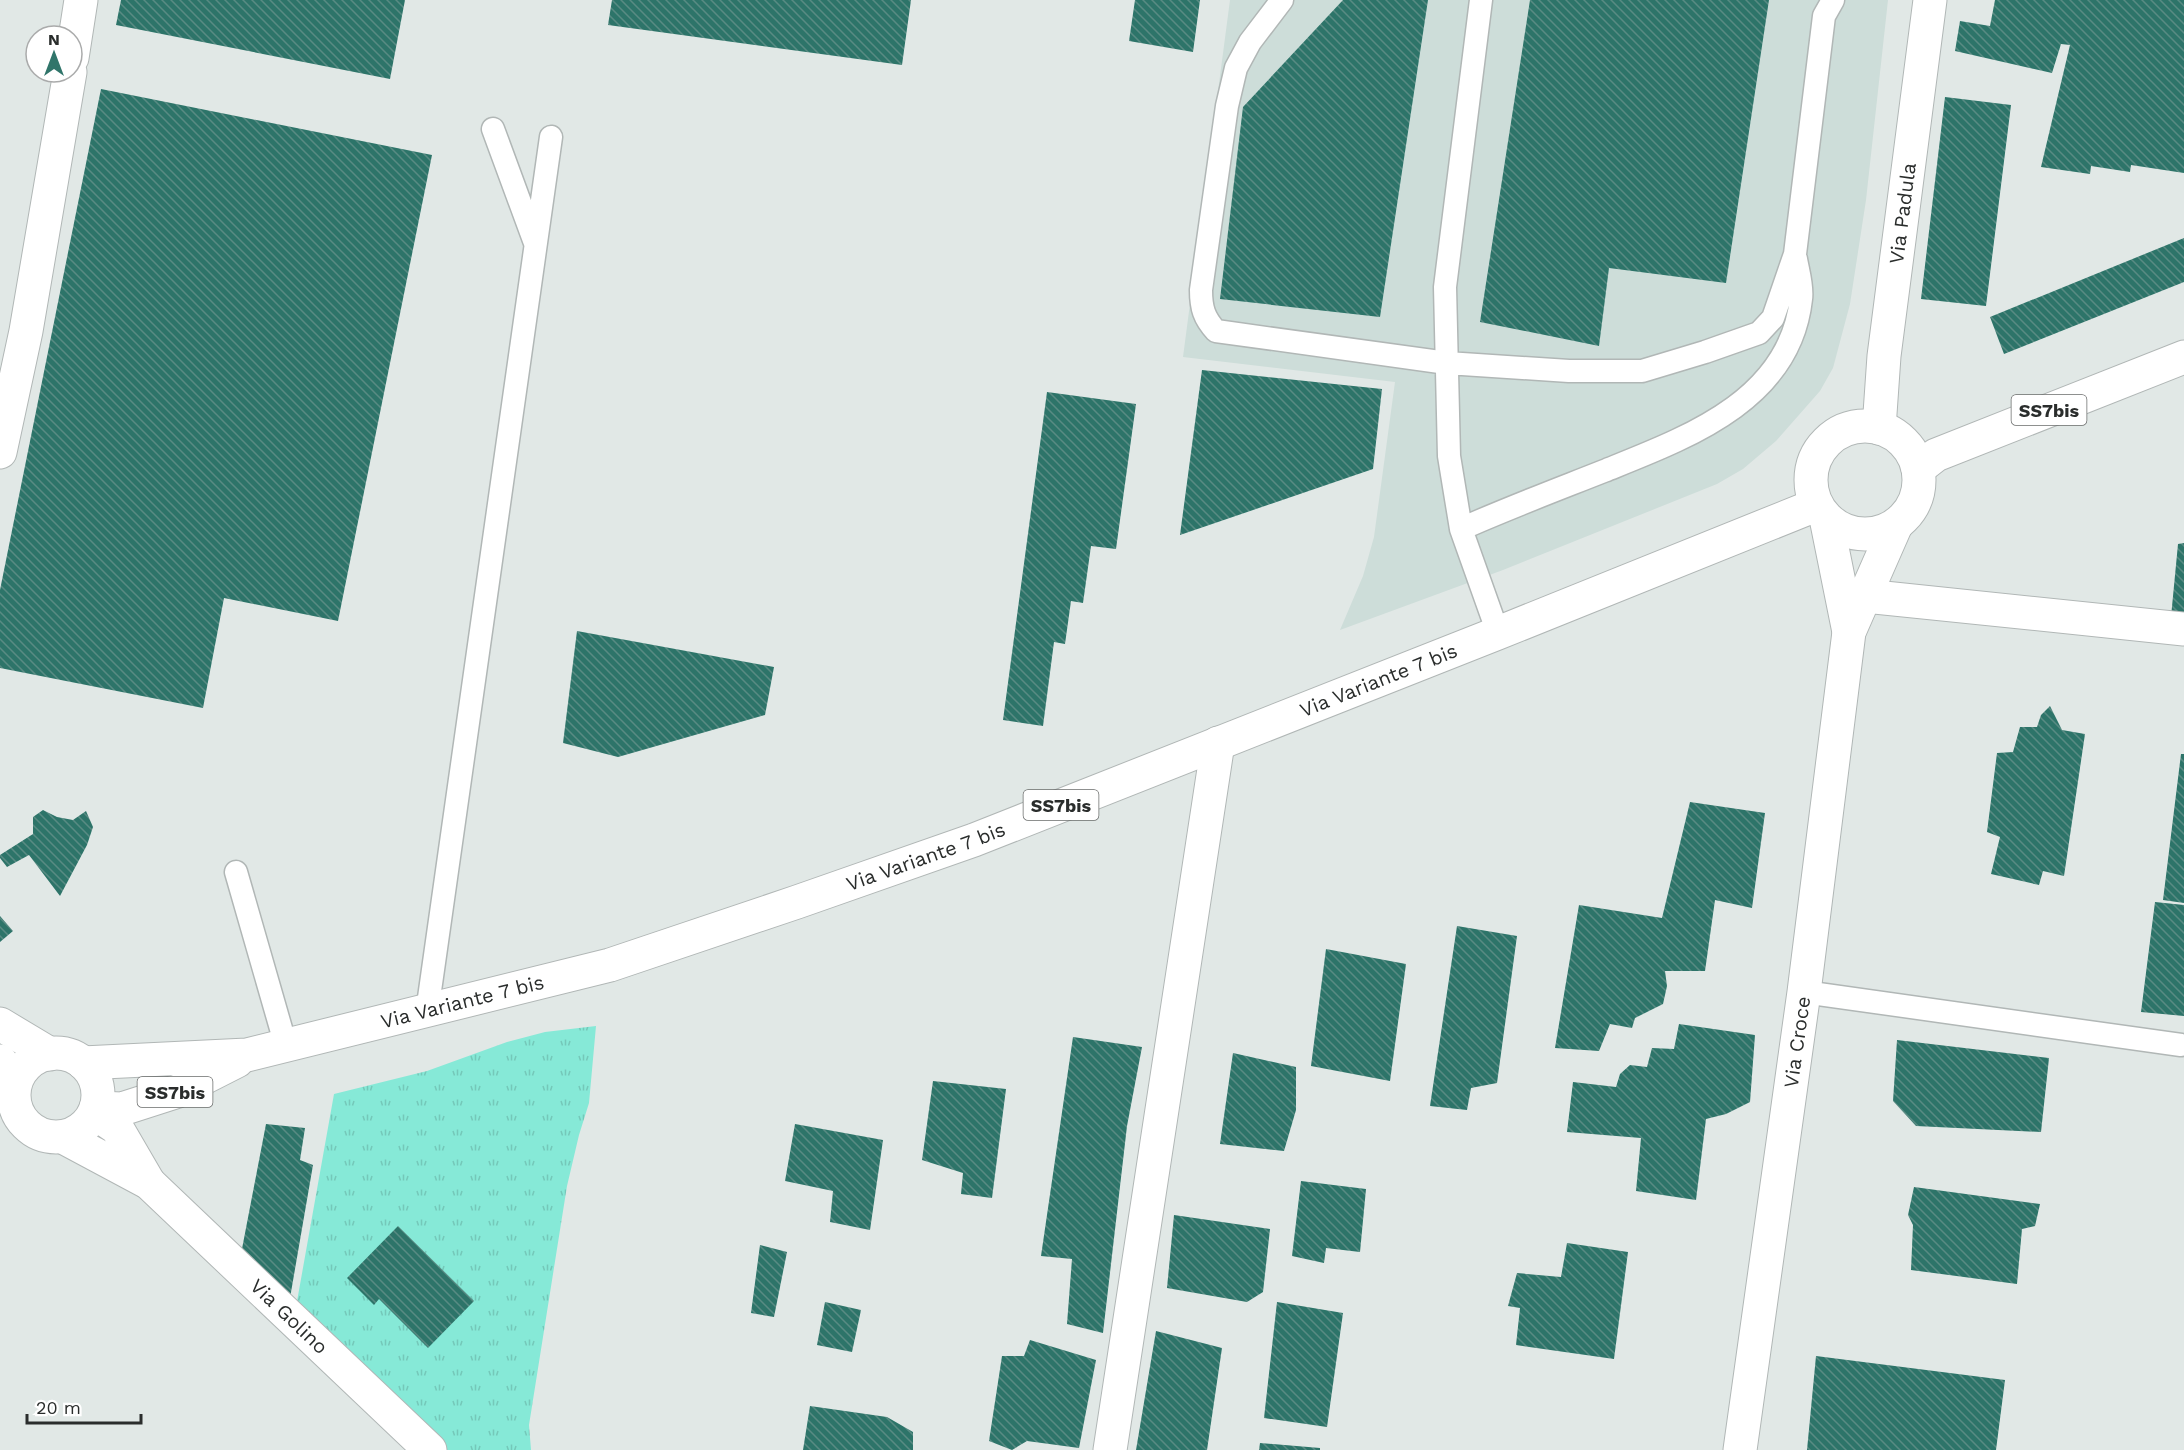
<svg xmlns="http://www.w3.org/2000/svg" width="2184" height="1450" viewBox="0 0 2184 1450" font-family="'Work Sans',sans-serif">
<defs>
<pattern id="grass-tufts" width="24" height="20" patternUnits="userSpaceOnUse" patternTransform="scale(1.5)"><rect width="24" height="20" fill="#86e9d7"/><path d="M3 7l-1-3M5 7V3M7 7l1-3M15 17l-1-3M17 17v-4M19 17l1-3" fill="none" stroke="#74c8b9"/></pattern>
<pattern id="building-back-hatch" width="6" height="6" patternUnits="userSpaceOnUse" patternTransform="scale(1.5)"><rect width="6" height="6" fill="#2d7469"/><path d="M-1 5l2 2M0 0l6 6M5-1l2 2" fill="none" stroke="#598b83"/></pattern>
</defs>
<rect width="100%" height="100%" fill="#e1e8e6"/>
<path fill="#cdddd9" d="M1230,0h658l-22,200 -16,104 -17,64 -13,23 -44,50 -33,28 -26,15 -214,86 -163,60 23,-54 11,-39 21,-155 -212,-25z"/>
<path fill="url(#grass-tufts)" d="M596,1026l-7,77 -10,32 -12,51 -38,239 2,25h-85l-150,-143 38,-213 93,-23 80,-29 38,-10z"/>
<path fill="url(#building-back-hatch)" d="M121,0h284l-15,79 -274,-54z
M612,0h299l-9,65 -294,-40z
M1135,0h65l-7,52 -64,-11z
M1343,0h85l-48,317 -160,-18 23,-192z
M1530,0h239l-43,283 -117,-15 -10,78 -119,-24z
M1995,0h189v173l-53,-8 -1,7 -39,-6 -1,8 -49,-7 29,-122 -9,-1 -9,29 -97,-22 5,-30 30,5z
M101,89l331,66 -94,466 -114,-23 -21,110 -203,-40v-78z
M1945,97l66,8 -25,201 -65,-7z
M2184,238v44l-180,72 -14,-37z
M1202,370l180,19 -9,80 -193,66z
M1047,392l89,12 -20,145 -25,-3 -8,57 -12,-2 -6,43 -11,-2 -11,84 -40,-6z
M2184,543v76l-13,-2 7,-73z
M577,631l197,36 -9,48 -147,42 -55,-14z
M2050,706l12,24 23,4 -21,142 -21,-5 -4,14 -48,-11 9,-37 -13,-5 10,-79 16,-1 7,-25h17l4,-12z
M2181,754h3v149l-21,-3z
M1690,802l75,11 -13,95 -37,-8 -10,71h-40l2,15 -4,18 -28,14 -3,10 -22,-4 -11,27 -44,-3 24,-143 83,13z
M43,810l14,7 16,3 13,-9 7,16 -6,18 -27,51 -31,-41 -22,12 -7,-9v-3l33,-21v-17z
M2155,902l29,3v111l-43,-4z
M0,916l13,15 -13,11z
M1457,926l60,10 -20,147 -26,5 -4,22 -37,-4z
M1326,949l80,15 -16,117 -79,-15z
M1679,1024l76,11 -5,67 -24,12 -20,5 -10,81 -60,-9 5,-53 -74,-6 6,-50 43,5 4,-13 10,-9 17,2 5,-19 22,1z
M1073,1037l69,10 -15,79 -24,207 -36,-9 5,-65 -31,-3z
M1897,1040l152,18 -8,74 -125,-6 -23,-25z
M1233,1053l63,14v43l-12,41 -64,-7z
M933,1081l73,8 -14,109 -31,-4 2,-21 -41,-13z
M266,1124l39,4 -5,32 13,5 -23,133 -49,-44z
M795,1124l88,16 -13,90 -40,-8 3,-31 -48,-10z
M1301,1181l65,8 -6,63 -34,-4 -2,15 -32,-7z
M1914,1187l126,17 -5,22 -13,3 -5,55 -106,-14 2,-45 -5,-10z
M1174,1215l96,14 -7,63 -16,10 -80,-14z
M398,1226l76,75 -46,47 -49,-49 -5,6 -27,-27z
M1567,1243l61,9 -14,107 -98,-14 4,-37 -12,-2 9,-33 44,4z
M760,1245l27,7 -13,65 -23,-4z
M825,1302l36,8 -9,42 -35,-7z
M1277,1302l66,11 -16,114 -63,-9z
M1156,1331l66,17 -15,102h-71z
M1030,1340l66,20 -17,88 -52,-7 -15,9 -23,-9 13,-85h22z
M1816,1356l189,24 -9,70h-189z
M810,1406l77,11 26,15v18h-110z
M1260,1443l60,5v2h-61z"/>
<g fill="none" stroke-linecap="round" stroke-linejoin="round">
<g stroke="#b1b7b6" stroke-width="25">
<path id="service" d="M1282,0l-32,42 -14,26 -9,38 -26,184c0,18 3,28 15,41l231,32 122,8h73l63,-19 54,-19 14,-15 22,-64 29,-238 9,-16
M1481,0l-36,287 4,169 12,73 37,104
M493,129l42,114
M1461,529c47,-21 95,-39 143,-58 82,-33 186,-70 197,-172 2,-12 -3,-28 -5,-40
M236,872l50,174
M1804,992l377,53
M427,1012l124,-875"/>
</g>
<g stroke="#b1b7b6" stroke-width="35">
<g id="minor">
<path d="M72,58l9,-58"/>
<path d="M0,452l26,-121 44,-259"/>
<path d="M1865,596l319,33"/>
<path d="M0,1024l50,30"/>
<path d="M0,1061l15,20"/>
<path d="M95,1113l22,15 32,55"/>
<path id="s1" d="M63,1137l86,46 281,267"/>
<path d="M1110,1450l108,-707"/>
</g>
</g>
<g stroke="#b1b7b6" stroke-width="35">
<g id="tertiary">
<path d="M1826,518l23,114"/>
<path id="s2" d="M1740,1450l64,-458 45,-360 47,-107"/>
</g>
</g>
<g stroke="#b1b7b6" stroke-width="35">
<g id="secondary">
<path id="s3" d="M1879,428l5,-72 46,-356"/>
</g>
</g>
<g stroke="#b1b7b6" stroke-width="35">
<g id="primary">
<circle cx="1865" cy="480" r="54"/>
<path d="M1918,469l18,-14 248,-98"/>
<circle cx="56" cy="1095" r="42"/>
<path id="s4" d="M83,1063l164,-8 363,-90 187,-63 177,-62 524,-207 318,-128"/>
<path d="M96,1108l26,1 56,-18 59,-30"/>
</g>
</g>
<use href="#service" stroke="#fff" stroke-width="22"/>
<use href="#minor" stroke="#fff" stroke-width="33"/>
<use href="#tertiary" stroke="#fff" stroke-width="33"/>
<use href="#secondary" stroke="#fff" stroke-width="33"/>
<use href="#primary" stroke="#fff" stroke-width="33"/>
</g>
<g text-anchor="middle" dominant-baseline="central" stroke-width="6" stroke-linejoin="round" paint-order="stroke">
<g fill="#fff" stroke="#6a6c6b" stroke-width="1.5">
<rect x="2011.5" y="395" width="75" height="30" rx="4.5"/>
<rect x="1023.5" y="790" width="75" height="30" rx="4.5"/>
<rect x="137.5" y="1077" width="75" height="30" rx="4.5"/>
</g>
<g font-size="18" font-weight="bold" fill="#2a2d2c">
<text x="2049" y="410">SS7bis</text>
<text x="1061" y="805">SS7bis</text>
<text x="175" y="1092">SS7bis</text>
</g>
<g font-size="20" fill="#2a2d2c" stroke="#fff">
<text stroke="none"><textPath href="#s3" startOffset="216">Via Padula</textPath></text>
<text stroke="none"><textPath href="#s4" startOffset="1358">Via Variante 7 bis</textPath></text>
<text stroke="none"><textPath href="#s4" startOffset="872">Via Variante 7 bis</textPath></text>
<text stroke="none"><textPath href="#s4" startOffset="386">Via Variante 7 bis</textPath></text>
<text stroke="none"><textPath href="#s2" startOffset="412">Via Croce</textPath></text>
<text stroke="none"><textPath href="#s1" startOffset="291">Via Golino</textPath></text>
</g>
</g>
<g transform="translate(54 54)"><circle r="28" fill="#ffffff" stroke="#aaabab" stroke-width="1.5"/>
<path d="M0-4.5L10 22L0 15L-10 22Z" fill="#30756a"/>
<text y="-9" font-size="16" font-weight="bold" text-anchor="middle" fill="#2a2d2c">N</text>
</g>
<path d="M27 1414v9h114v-9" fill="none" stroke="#2a2d2c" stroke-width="3"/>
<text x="36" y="1414" font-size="18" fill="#2a2d2c" stroke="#ffffff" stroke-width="4.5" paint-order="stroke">20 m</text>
</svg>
